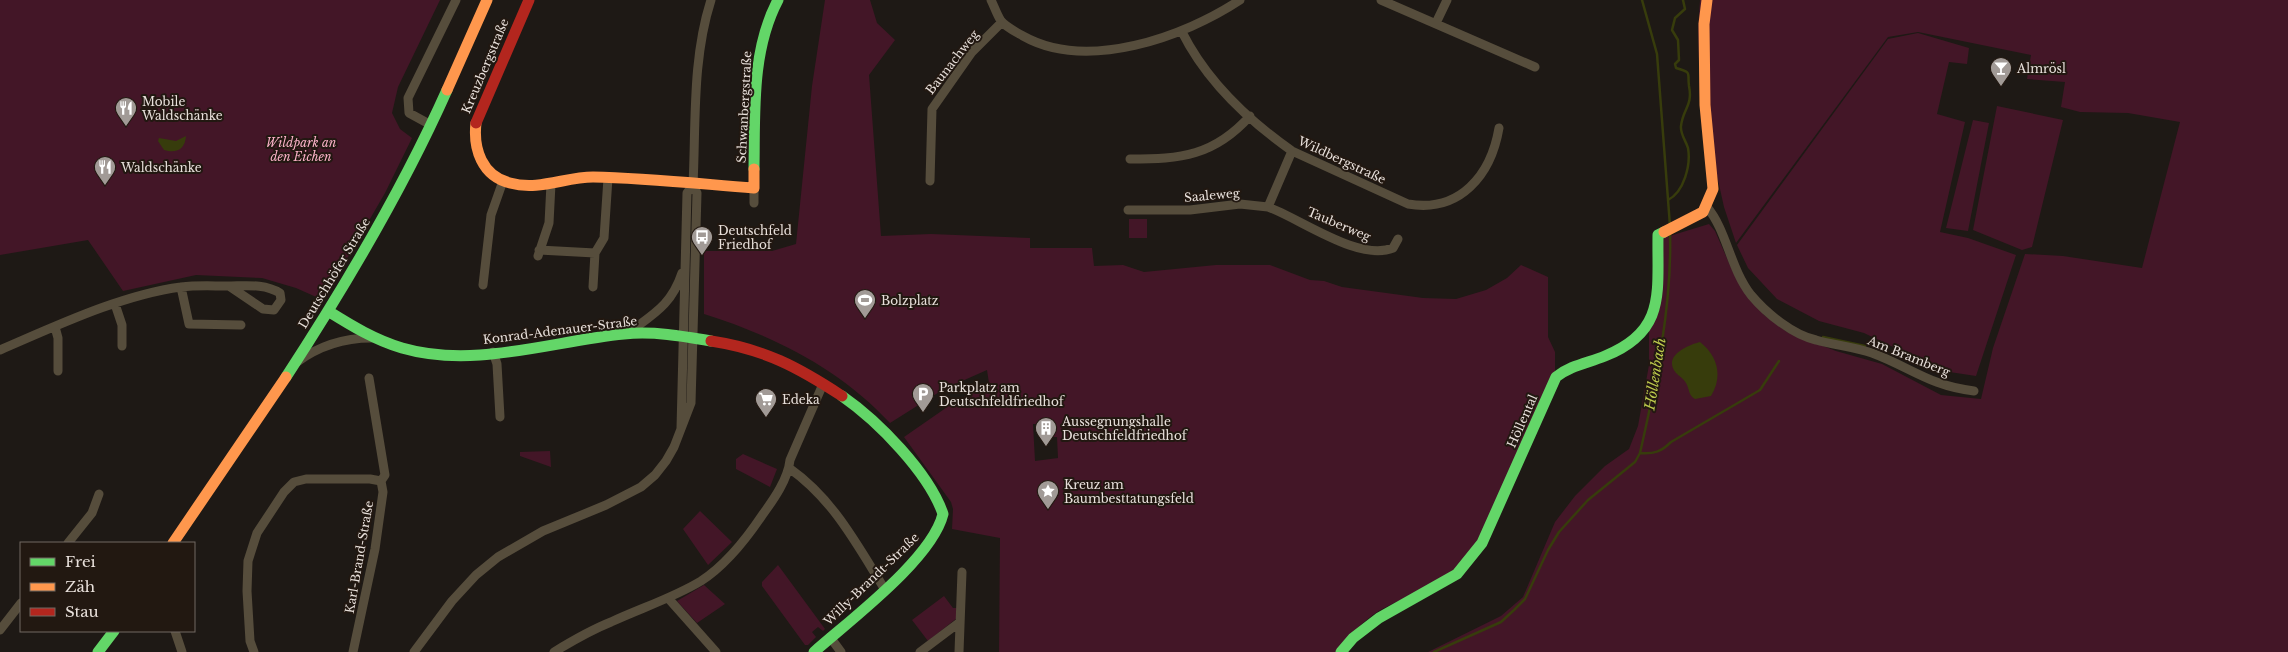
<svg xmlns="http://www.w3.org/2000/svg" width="2288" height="652" viewBox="0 0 2288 652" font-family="'Libre Baskerville',serif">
<rect width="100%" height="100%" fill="#1e1915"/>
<path fill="#431627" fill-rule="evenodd" d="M0,0h440l-42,87 -6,26 8,16 12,9 -27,55 -62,107 -27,-12 -34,-10 -66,-3 -73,16 -35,-51 -88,15z
M825,0h45l7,23 18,17 -26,35 12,161 50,-2 99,4v10h62l2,18 29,-1 21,7 72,-7h54l40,15 14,1 18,6 81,11 33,1 30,-9 21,-12 14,-13 27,12v60l7,15v21l-72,160c-9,12 -17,26 -28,36 -22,20 -53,28 -78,43 -16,11 -29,25 -41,40h-337l1,-114 -48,-9 1,-20 -2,-7 -47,-65 49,-34 36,-20 -2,-13 -43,19 -54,34c-50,-54 -116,-87 -186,-109v-63h68l24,-7 16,-158zM1033,424h12l1,13h11l1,21 -23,3z
M1700,0h588v652h-860l73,-36 22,-19 32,-75 20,-26 30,-30 24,-17 9,-23 11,-61v-35l14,-92 46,-14 6,7 18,41 14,21 17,22 23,17 49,19 46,13 59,31 40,4 12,-51 32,-94 38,2 79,12 38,-146 -52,-9 -48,-1 -19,-5 4,-25 -38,-3 4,-24 -113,-23 -30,5 -152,206 -12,-36 -24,-108 -2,-69z
M1918,33l51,15 -2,16 -18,-2 -12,52 28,8 -25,110 28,6 48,17 -40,121 -33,-5 -79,-38 -45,-12 -42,-22 -29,-31 -11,-23 151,-206z
M1997,106l66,14 -31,127 -10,3 -49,-20z
M1973,120l16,3 -21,108 -22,-3z
M1129,219h18v19h-18z
M550,451l1,16 -31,-11v-4z
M743,454l34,15 -7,18 -34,-18v-10z
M700,511l32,31 -24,23 -25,-36z
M778,565l47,64 -2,2 -5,-4 -6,5 4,5 -8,8h-3l-43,-59v-4z
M704,585l21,19 -28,19 -20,-22z
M944,596l9,12h4v10l-29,23 -16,-21z"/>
<path fill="#373c0c" d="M186,136c-1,13 -9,18 -22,14l-6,-9 1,-3 17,3z
M1700,342c18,14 23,35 11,54l-16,3c-7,-4 -5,-9 -9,-16 -3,-5 -7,-7 -10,-10 -14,-17 12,-28 24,-31z"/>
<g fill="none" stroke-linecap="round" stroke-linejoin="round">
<path stroke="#373c0c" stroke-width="2.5" d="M1642,0l15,54 13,172
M1668,200c16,-8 23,-35 20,-52 -2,-7 -8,-14 -7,-22 2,-18 12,-20 8,-40 -2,-14 4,-13 -13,-18l-1,-4 4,-4 -1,-20 -6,-10 3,-12 10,-9 -2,-9
M1823,337l42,9
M1640,453c14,1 21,-1 31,-11l89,-52 19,-29
M1434,652l67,-30 13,-12 11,-11 23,-49 11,-18 29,-32 47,-38 5,-9c16,-70 32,-148 30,-219"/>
<path stroke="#564d3c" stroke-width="9" d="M991,0c3,6 6,15 10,21 5,6 15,11 22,15 64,36 161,1 217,-36
M1381,0l154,67
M1436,23l11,-23
M1182,32c24,48 66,88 110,119l116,53c52,9 83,-29 91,-76
M431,125l-22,-12 -1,-15 48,-98
M1130,159c51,0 84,-3 120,-43
M930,181l2,-72 40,-57 30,-30
M754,203v-15
M1268,207c33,12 91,55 125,41l5,-9
M1707,207c20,24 23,61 44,88 15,18 42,40 65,45 18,5 38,7 56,13 38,14 58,33 102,38
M1128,210h62l50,-6 28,3 24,-56
M539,250l56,3
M538,256l11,-33 2,-39
M483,285l8,-70 12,-34
M181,287l8,37 52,1
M593,287l2,-34 9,-15 4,-60
M115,304l7,21v21
M55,327l3,11v33
M627,334c26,-20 44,-28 55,-61
M0,350c56,-24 121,-55 181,-63 16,-2 31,-1 46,-1 18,0 37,-3 53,7l1,7 -7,10 -11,-1 -34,-23
M493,352l4,12 3,53
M297,362c22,-16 48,-24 74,-24
M681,428l6,-235 6,-8c3,-62 -1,-126 18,-185
M789,468c44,31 67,75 95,120
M68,543l24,-30 7,-19
M668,598l48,54
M0,630l21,-27
M175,631l7,21
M830,637l11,15
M254,652l-4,-11 -3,-50 1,-30 9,-28 27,-41 10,-10 12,-3h64l11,2
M353,652l22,-103 8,-57 -2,-11 4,-6 -16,-97
M414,652l38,-51 24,-26 22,-18 45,-26 63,-26 35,-18 14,-12 11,-14 8,-14 17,-44 6,-210 -4,-8
M554,652c18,-11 37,-22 57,-30 30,-14 62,-24 90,-41 25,-16 46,-43 62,-67 11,-15 25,-35 27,-54l33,-76
M920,652l40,-30
M959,652l3,-80"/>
<path stroke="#63d668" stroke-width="11" d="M754,169c1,-56 -3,-118 24,-169
M328,311c24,15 47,29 74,37 72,21 150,-7 222,-14 29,-3 58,2 87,7
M286,377c60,-92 116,-186 161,-287
M98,652l16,-21
M814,652c36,-32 118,-93 129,-138 -14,-41 -65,-93 -101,-118
M1341,652l12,-14 26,-20 78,-44 25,-31 74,-166c15,-12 32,-14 49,-21 62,-25 52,-64 53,-121l6,-3"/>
<path stroke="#ff974d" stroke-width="11" d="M447,90l40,-90
M476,123c-3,26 6,53 34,60 29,8 55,-6 83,-6 54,1 108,7 161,11v-19
M1664,232l39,-20 10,-23 -8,-84 -1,-81 3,-24
M173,543l113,-166"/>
<path stroke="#b3261e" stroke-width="11" d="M476,123l53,-123
M711,341c53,8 87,26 131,55"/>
</g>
<defs>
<g id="bar-pin" transform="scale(1.125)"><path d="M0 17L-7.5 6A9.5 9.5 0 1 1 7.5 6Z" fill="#a19a96" stroke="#221811"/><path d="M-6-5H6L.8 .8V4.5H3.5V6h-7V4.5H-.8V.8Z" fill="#fff"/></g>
<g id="restaurant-pin" transform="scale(1.125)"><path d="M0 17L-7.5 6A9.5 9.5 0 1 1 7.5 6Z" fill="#a19a96" stroke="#221811"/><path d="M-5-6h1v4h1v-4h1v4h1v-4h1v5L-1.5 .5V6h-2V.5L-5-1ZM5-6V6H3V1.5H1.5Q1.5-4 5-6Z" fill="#fff"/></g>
<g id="bus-pin" transform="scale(1.125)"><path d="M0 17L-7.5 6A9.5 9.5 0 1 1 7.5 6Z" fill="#a19a96" stroke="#221811"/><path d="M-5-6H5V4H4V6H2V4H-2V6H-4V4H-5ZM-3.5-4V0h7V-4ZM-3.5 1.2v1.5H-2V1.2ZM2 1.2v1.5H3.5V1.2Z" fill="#fff"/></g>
<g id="stadium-pin" transform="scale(1.125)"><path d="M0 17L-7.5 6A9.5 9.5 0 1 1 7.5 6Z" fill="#a19a96" stroke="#221811"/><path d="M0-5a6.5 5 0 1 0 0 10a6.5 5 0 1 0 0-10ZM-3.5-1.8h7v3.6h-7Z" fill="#fff"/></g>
<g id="parking-pin" transform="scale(1.125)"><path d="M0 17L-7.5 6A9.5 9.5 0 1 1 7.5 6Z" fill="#a19a96" stroke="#221811"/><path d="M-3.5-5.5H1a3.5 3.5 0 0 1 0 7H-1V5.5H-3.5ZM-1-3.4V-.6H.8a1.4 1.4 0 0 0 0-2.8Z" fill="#fff"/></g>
<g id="supermarket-pin" transform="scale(1.125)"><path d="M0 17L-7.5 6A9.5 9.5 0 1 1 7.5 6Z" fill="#a19a96" stroke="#221811"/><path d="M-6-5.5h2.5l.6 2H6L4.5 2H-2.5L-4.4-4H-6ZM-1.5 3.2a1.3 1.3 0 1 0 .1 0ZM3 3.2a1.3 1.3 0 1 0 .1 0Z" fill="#fff"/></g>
<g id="building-pin" transform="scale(1.125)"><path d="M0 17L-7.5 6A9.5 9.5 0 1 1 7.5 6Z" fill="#a19a96" stroke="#221811"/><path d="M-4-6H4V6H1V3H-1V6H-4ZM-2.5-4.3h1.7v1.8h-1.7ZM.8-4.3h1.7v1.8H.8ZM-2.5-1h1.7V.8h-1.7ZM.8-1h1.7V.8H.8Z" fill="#fff"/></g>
<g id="sight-pin" transform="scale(1.125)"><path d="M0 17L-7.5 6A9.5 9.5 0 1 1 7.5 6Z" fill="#a19a96" stroke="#221811"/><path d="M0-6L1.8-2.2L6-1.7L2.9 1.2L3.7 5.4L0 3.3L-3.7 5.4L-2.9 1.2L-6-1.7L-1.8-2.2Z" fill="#fff"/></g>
</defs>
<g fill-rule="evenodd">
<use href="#bar-pin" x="2001" y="68"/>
<use href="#restaurant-pin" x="126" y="108"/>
<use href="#restaurant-pin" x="105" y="167"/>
<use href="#bus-pin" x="702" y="237"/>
<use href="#stadium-pin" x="865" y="300"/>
<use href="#parking-pin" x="923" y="394"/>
<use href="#supermarket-pin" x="766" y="399"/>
<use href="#building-pin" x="1046" y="428"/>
<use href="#sight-pin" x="1048" y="491"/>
</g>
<g text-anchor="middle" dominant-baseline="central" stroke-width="4" stroke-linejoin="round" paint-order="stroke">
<g font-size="12" fill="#e8e0db" stroke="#221811">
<text transform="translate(952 62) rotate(-52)">Baunachweg</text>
<text transform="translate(485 66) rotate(-67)">Kreuzbergstraße</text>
<text transform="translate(744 107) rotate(-87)">Schwanbergstraße</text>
<text transform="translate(1342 160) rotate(25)">Wildbergstraße</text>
<text transform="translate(1212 195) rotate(-5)">Saaleweg</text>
<text transform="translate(1339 224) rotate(23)">Tauberweg</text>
<text transform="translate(334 273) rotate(-59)">Deutschhöfer Straße</text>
<text transform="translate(560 330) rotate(-7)">Konrad-Adenauer-Straße</text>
<text transform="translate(1909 356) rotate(22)">Am Bramberg</text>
<text transform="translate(1522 421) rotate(-66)">Höllental</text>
<text transform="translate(359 557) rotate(-80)">Karl-Brand-Straße</text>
<text transform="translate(871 579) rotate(-44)">Willy-Brandt-Straße</text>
</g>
<g font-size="12" fill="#e8e0db" stroke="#221811" text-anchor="start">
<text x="2017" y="68">Almrösl</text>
<text x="142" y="101">Mobile<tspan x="142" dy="14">Waldschänke</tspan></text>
<text x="121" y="167">Waldschänke</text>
<text x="718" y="230">Deutschfeld<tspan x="718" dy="14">Friedhof</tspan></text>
<text x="881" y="300">Bolzplatz</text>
<text x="939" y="387">Parkplatz am<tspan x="939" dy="14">Deutschfeldfriedhof</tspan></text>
<text x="782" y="399">Edeka</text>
<text x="1062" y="421">Aussegnungshalle<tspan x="1062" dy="14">Deutschfeldfriedhof</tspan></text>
<text x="1064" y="484">Kreuz am<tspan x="1064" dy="14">Baumbesttatungsfeld</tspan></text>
</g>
<g font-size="12" font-style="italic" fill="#fab1c7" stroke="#221811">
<text x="301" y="142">Wildpark an<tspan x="301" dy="14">den Eichen</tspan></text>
</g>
<g font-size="14" font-style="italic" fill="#bcc94c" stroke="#221811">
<text transform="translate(1655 374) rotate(-81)">Höllenbach</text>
</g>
</g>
<rect x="20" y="542" width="175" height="90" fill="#221811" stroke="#716862"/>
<rect x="30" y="558" width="25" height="8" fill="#63d668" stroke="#716862"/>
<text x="65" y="567" font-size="15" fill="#e8e0db">Frei</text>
<rect x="30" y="583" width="25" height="8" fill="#ff974d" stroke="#716862"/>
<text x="65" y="592" font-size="15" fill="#e8e0db">Zäh</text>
<rect x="30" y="608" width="25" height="8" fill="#b3261e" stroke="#716862"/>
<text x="65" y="617" font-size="15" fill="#e8e0db">Stau</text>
</svg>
